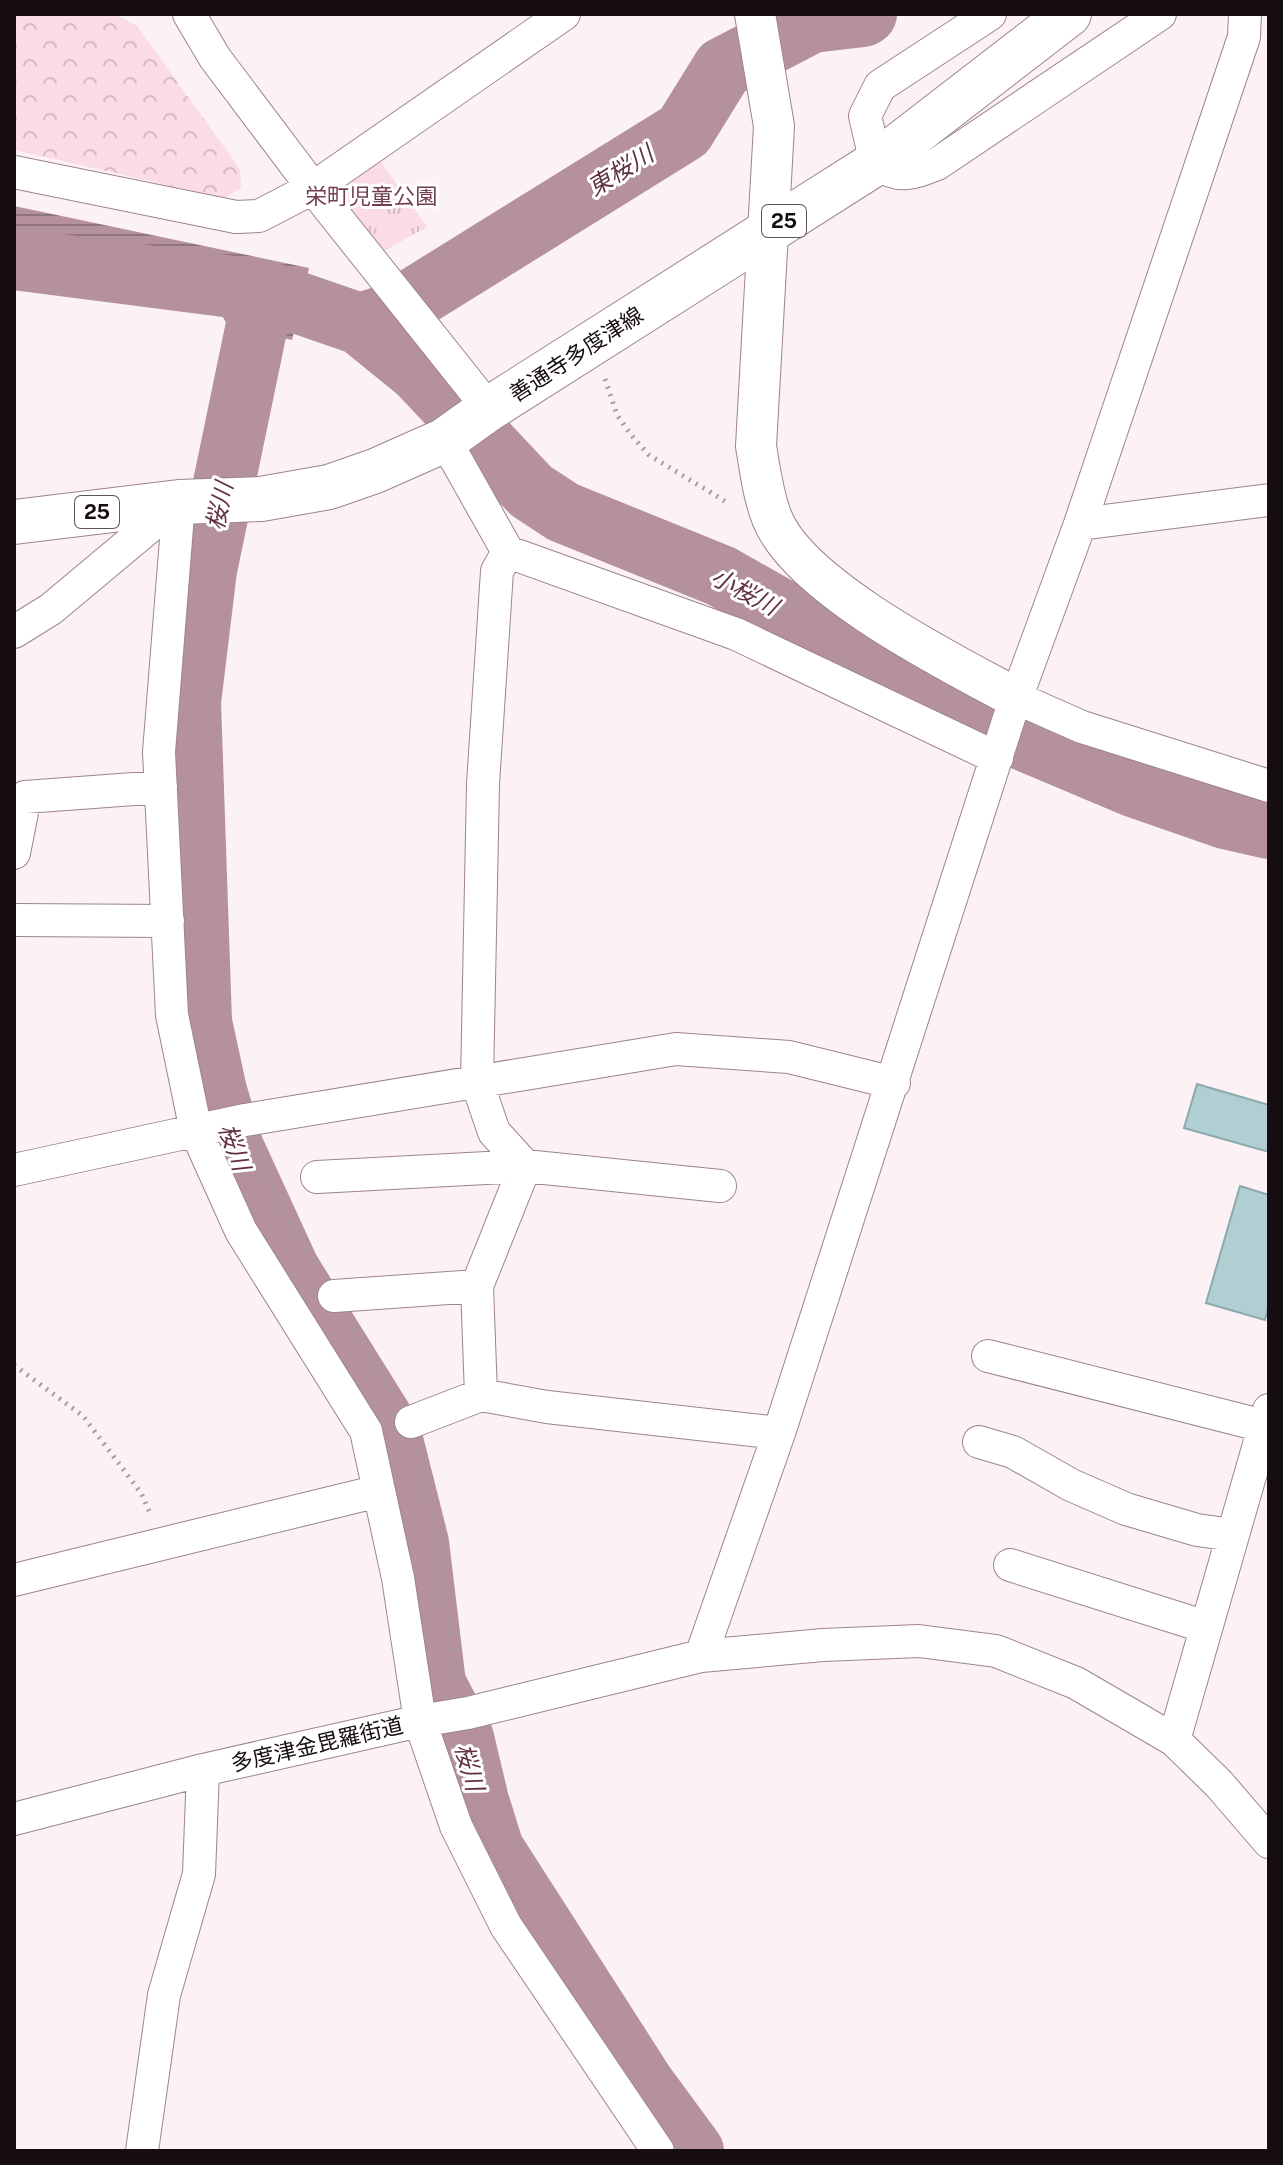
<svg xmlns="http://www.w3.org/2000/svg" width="1283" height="2165" viewBox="0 0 1283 2165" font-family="'Public Sans','Noto Sans JP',sans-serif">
<defs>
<pattern id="grass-tufts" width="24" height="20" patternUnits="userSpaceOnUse" patternTransform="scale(2)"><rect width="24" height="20" fill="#fbdbe4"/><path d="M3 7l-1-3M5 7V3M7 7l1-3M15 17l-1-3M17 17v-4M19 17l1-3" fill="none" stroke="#d6bbc3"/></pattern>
<pattern id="forest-crowns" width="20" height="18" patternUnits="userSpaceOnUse" patternTransform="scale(2)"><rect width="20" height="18" fill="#fbdbe4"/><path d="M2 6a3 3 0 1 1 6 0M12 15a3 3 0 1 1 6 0" fill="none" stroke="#d6bbc3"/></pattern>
<pattern id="water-rules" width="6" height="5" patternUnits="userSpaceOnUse" patternTransform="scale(2)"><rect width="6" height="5" fill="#b4919b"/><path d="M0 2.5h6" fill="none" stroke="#91757d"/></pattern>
</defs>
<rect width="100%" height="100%" fill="#fcf1f4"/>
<path fill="url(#grass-tufts)" d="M372,149l55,78 -45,25 -57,-69z"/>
<path fill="url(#forest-crowns)" d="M14,14h91l14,2 18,10 103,143 1,19 -17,10 -210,-48z"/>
<path fill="url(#water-rules)" d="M14,206l295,62 -17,72 -64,-14 -15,-26 -43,-28 -26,-2 -130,-1z"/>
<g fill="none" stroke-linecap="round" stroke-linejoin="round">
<path stroke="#b4919b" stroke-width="62" d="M14,259l250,32 96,33 59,48 112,119 32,21 158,64 249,141 163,69 92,32 44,10
M264,291l-58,279 -16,132 11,320 15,69 17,57 56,122 101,162 28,111 17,141 28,54 15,63 15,48 150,234 50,68
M360,324l26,-8 298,-185 39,-63 89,-46 51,-6 3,-2"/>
</g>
<path fill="#b0cfd2" stroke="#8caaad" stroke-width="2" d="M1197,1084l72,21v47l-85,-24z
M1240,1186l29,9v110l-4,15 -59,-17z"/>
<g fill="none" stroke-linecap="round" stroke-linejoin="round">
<g stroke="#9e848b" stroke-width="34">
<path id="minor" d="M189,14l26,44 98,130 176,221
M990,14l-110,72 -15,30 11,47c23,16 36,11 61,1l223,-150
M14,172l222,45 23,-1 54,-28 251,-174
M445,440l63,112 228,82 261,124
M179,502l-20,250 13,263 24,116 45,100 125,200 32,147 22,143 36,105 50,100 152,225
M1080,524l189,-24
M14,632l37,-23 128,-107
M1016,698l66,29 187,59
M14,853l11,-56 136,-10
M14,920l154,1
M14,1170l231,-50 431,-71 113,8 105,26
M317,1177l208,-11 195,20
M334,1296l143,-10
M988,1356l276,70
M481,1395l-4,-109 48,-120 -31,-34 -17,-50 6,-298 14,-213 11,-19
M411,1422l70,-27 66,12 232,26
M979,1442l34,10 58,33 55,24 71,21 36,5
M1010,1565l196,62
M14,1580l365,-89
M701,1656l78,-223 230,-715 71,-194 164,-487 1,-23
M1174,1740l95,-330
M14,1819l189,-49 217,-49 48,-8 233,-57 122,-11 96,-4 77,10 80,32 98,57 45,44 50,58
M142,2151l22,-156 35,-121 4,-104"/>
</g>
<g stroke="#9e848b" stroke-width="42">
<path id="tertiary" d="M755,14l19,112 -18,320c4,24 7,49 16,72 27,69 179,145 244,180"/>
</g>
<g stroke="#9e848b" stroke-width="46">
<path id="primary" d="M14,522l165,-20 82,-3 68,-12 46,-16 70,-31 42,-30 389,-247 193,-149"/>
</g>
<path stroke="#a79da0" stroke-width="5" stroke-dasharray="2 6" stroke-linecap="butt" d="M605,379l12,36 15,21 17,19 79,48
M260,1148l13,41 45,79
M354,1328l41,67
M14,1365l69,51 58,77 9,20
M419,1451l7,27 32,204"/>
<use href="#minor" stroke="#fff" stroke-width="32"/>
<use href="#tertiary" stroke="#fff" stroke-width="40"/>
<use href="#primary" stroke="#fff" stroke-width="44"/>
</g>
<g text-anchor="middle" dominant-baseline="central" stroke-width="6" stroke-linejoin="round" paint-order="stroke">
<g fill="#fff" stroke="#5c5658" stroke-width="2">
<rect x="762" y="205" width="44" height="32" rx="6"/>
<rect x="75" y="496" width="44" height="32" rx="6"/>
</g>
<g font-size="20" font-weight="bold" fill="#160d10">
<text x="784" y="221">25</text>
<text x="97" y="512">25</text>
</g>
<g font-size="22" fill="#713f50" stroke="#fff">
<text x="371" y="196">栄町児童公園</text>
</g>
<g font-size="22" fill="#160d10" stroke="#fff">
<text transform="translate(576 354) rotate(-33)">善通寺多度津線</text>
<text transform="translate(317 1744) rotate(-13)">多度津金毘羅街道</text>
</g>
<g font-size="24" font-style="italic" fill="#623142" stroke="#fff">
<text transform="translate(620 170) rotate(-32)">東桜川</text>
<text transform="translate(219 506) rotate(-78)">桜川</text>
<text transform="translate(745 591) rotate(28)">小桜川</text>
<text transform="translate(235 1147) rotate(70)">桜川</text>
<text transform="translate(470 1767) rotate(74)">桜川</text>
</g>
</g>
<rect width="1283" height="2165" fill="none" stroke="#160d10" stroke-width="32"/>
</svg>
